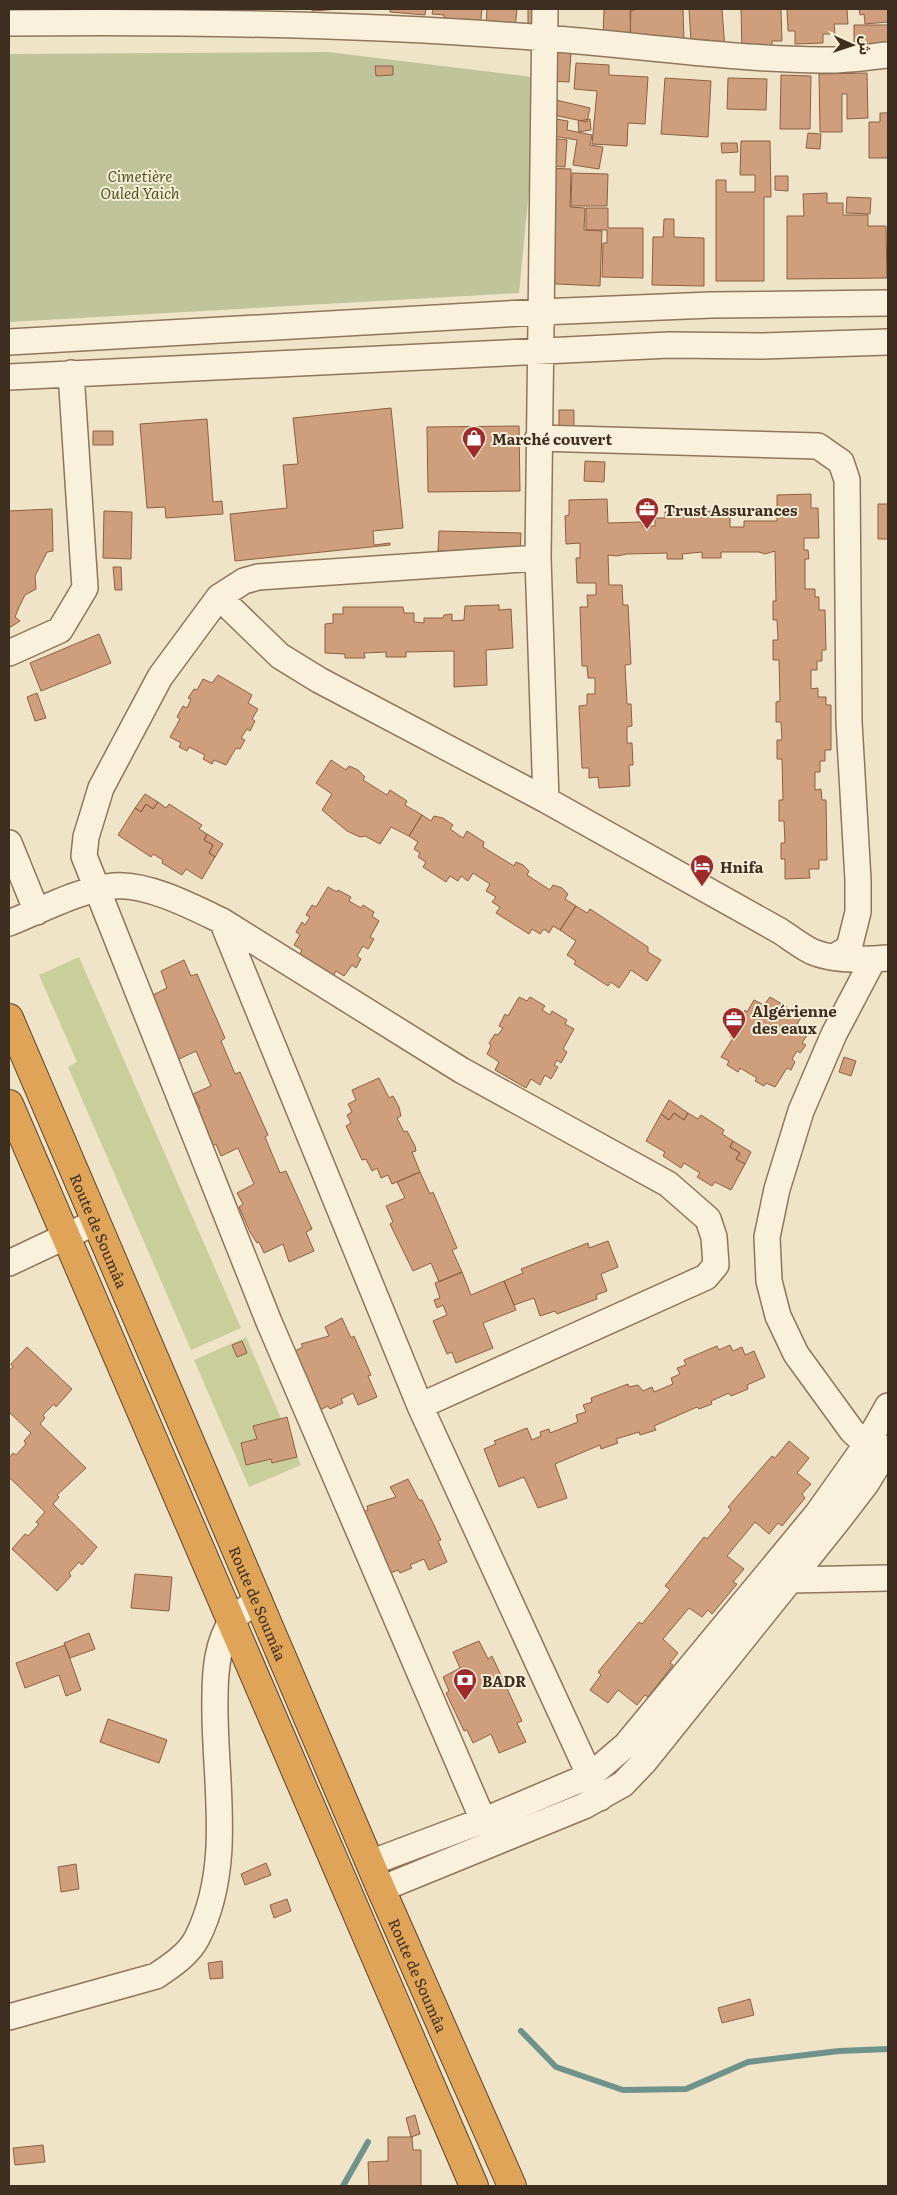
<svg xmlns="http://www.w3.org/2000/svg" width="897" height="2195" viewBox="0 0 897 2195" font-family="Literata,'Noto Sans Arabic',serif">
<rect width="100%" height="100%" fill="#f0e4c8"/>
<path fill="#c9cf9b" d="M79,957l162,371 -50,22 -123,-283 9,-5 -38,-87z
M246,1337l55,128 -52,22 -55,-127z"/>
<path fill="#bfc49a" d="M328,52l212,26 -21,215 -510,29v-268z"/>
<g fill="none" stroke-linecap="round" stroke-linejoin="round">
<path stroke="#6f938a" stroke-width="6" d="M521,2031l35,36 67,23 63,-1 62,-27 91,-11 49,-2
M343,2186l25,-44"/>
</g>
<path fill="#cf9f7d" stroke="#8d5f41" d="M57,9h66l1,4 -67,6z
M312,9h29l-29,2z
M390,9h36l-1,6 -35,-3z
M433,9h49l-2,19 -36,-2v-11l-12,-1z
M487,9h30l-2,19 -29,-3z
M528,9h20l-20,22z
M604,9h27l-1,30 -27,-1z
M638,9h45l1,33 -53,2 -1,-33z
M689,9h33l3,40 -15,1 -1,-10 -18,1z
M741,9h40l1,32h-10v9l-30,1z
M787,9h60l1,15h-14l1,10h-12v9l-28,1v-13h-7z
M859,9h29v13l-23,2 -1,-10 -4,1z
M854,25h34v30l-34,1z
M551,51l20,1 -2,30 -20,-1z
M576,63l33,2v10l39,2 -3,47 -17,-1 -1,23 -35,-2 5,-53 -23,-2z
M375,66h18v9l-17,1z
M867,73l1,45 -21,1v-25h-5v38h-22l-1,-58z
M781,75l30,1 -1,53h-30z
M665,78l46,3 -3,56 -47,-3z
M728,78l39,1 -1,31 -39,-1z
M556,100l34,8 -3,14 -34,-7z
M880,113h8v45h-19v-36h11z
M556,119l12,2 -1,9 25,5 -2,10 13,2 -4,22 -26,-4 4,-25 -24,-4z
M590,119l1,11 -12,2 -1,-11z
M808,133l13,1 -1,15 -14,-1z
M550,138l17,2 -2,27 -17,-1z
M741,141h29l1,56h-7v84h-48v-101h10v12h29v-17h-15z
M721,143h16l1,9 -16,1z
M542,168l29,1 -1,38 15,1 -1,22 18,1 -2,55 -63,-3z
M572,173l36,1 -1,32h-36z
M775,176h13v15l-13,-1z
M827,193v10h16v12h25v11h18l1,52 -100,1v-63h17l-1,-22z
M847,197l24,1 -1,16 -24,-1z
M586,208h22v20h35v50l-41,-1 1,-34h4v-13h-21z
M664,219h10v18l30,1v48l-52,-1 1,-48h10z
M391,408l12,120 -30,3 1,14 16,-2v2l-155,16 -5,-47 57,-6 -4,-43 15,-1 -5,-46z
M559,410h15v19h-15z
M207,419l6,83 9,-1 1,13 -57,4 -1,-11 -18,1 -7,-84z
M519,426l1,65 -92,1 -1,-65z
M93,431h20v14h-20z
M585,461l20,1 -1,20 -20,-1z
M811,494v14h7l1,30h-15v12h4l1,9h-4v30h10v8h4v13h6l1,40h-4v11h-5v9h-6v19l7,-1v9h8v8h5v45h-6v11h-5v11h-5v18l6,-1 1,11h4l1,60h-8v9h-10l1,9 -25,1v-20h-4v-16h4l-1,-22h-5v-21h4l-1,-41h-5v-19h5l-1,-18h-5v-20l4,-1 -1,-41h-6v-20h5l-1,-20h-4v-19h3l-1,-50 -10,3 -6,-2h-38v6h-19v-6l-20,2 1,5h-16v-6l-40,1 -10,2 -9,-1 1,30h13l1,20h5l3,59 -6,1 2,39h4l1,22 -5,1v16h5l1,22h-4l1,21 -31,2 -1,-11 -9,1v-10h-7l-3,-62 8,-1v-11h8v-16h-7l-1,-12h-5l-2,-59h8l-1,-12h9v-12h-19l-1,-25h4v-15l-14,1 -1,-28 4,-1v-15l38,-1 1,24 34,-1v4h13v-8h10v-6l51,-1v5h14v11h14v-6h33v-26z
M878,504h10v35h-10z
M52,509l1,42 -6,1 -12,24 1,13 -11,6 -6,12 -4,10 5,4 -11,7v-117z
M104,511l28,1 -1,47 -28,-1z
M439,531l82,2 -1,20 -82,-2z
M113,567h8l1,23h-7z
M499,605v5l12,-1 2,39 -27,2 1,35 -33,2v-36l-48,1v5h-20v-5l-22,1 1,5h-20v-4l-20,-1v-29l8,-1v-9h10v-7h60l1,6h10v9l10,1v-5h19l1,-3 8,-1v7l12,-1 1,-14z
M99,634l12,29 -70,28 -11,-28z
M218,675l34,20 -4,8 10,6 -6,10 3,2 -5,10 -3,-2 -6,9 4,2 -5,9 -4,-1 -10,17 -12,-5 -2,4 -9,-5 2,-4 -16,-8 -2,4 -8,-4 2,-4 -11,-6 10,-18 -3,-2 6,-11 4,2 4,-9 -3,-1 6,-9 3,1 6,-11 9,4z
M37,693l9,25 -11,3 -8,-24z
M331,760l15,10 3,-4 9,4 7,7 -2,3 24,15 3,-5 17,11 -2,4 17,10 -13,21 -18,-9 -11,17 -15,-8 -5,1 -13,-6 -25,-21 10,-16 -16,-11z
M145,794l13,8 -5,7 -7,-5 -5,8 -6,-4z
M158,802l8,6 3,-4 33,21 -3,4 8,5 -3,6 9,5 -4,8 6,4 -13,22 -16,-10 -4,6 -20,-12 1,-3 -10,-6 -2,3 -33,-22 17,-27 6,4 5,-8 7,5z
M422,815l9,6 3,-5 9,2 10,7 -3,4 13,9 4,-7 17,11 -1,5 31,19 2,-4 7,3 6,6 -2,4 23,15 3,-5 9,3 6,6 -3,5 11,7 -16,24 -7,-4 -4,7 -5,-4 -4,5 -8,-5 -3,5 -33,-21 4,-6 -8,-5 4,-5 -10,-6 4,-7 -17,-11 -5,8 -7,-5 -3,5 -8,-5 -4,6 -23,-15 3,-5 -8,-5 2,-4 -6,-4 4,-7 -9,-6z
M207,834l16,10 -8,13 -6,-4 4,-8 -9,-5z
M328,887l9,5 1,-2 13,7 -2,4 12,7 2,-3 11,7 -2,4 7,5 -9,16 4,2 -6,10 -5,-3 -6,10 4,3 -5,9 -4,-3 -8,11 -8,-5 -5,9 -34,-21 5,-9 -8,-5 6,-10 -4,-3 6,-10 3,3 5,-8 -4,-2 6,-10 4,2z
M576,906l11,7 3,-4 58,38v5l13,8 -14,21 -16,-11 -12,18 -8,-6 -3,4 -34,-22 2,-3 -9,-6 9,-14 -16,-11z
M184,960l7,16 6,-2 28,64 -4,3 14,33 5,-2 28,63 -3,2 15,36 6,-2 26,58 -6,3 8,19 -25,11 -6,-18 -19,9 -5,-11 -2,1 -7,-11 -11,-25 4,-3 -6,-11 17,-9 -16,-36 -17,8 -5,-12 -3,2 -16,-37 3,-1 -7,-14 18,-8 -15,-35 -17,8 -28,-63 16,-8 -6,-17z
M519,997l8,4 3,-4 15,9 -3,4 8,5 2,-4 15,9 -2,4 9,5 -11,20 4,3 -6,11 -4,-3 -3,5 4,2 -7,12 -6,-4 -5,10 -9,-6 -5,9 -31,-18 4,-8 -12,-8 4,-8 -2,-3 6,-9 3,1 5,-7 -4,-2 6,-12 3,2z
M770,997l32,19 -5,8 12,8 -7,11 4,2 -6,8 -3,-2 -5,8 3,3 -4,8 -4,-2 -12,19 -9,-4 -2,3 -9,-5 2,-3 -17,-10 -2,4 -11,-7 2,-4 -8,-4 12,-19 -3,-2 5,-8 3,2 5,-9 -3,-3 5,-8 2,2 7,-12 10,5z
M844,1057l12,4 -5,15 -12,-4z
M379,1078l10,20 4,-2 6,11 2,9 -4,2 7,14 3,-1 8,15 1,5 -4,1 8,20 -28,12 -4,-9 -7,3 -4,-10 -5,3 -6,-12 -4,1 -16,-34 5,-3 -4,-8 5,-3 -4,-8 8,-4 -4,-10z
M669,1100l19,13 -4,7 -10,-7 -5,7 -8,-6z
M674,1113l10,7 4,-7 10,6 3,-4 23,15 -2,4 11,7 -3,6 10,6 -4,6 9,5 -14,26 -16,-8 -3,4 -15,-9 3,-4 -16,-10 -3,5 -18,-12 2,-4 -19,-11 15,-27 8,6z
M733,1141l18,11 -6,12 -9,-5 4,-6 -10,-6z
M420,1172l10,22 3,-2 24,56 -5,2 10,22 -23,10 -8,-19 -18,8 -23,-47 3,-2 -7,-16 19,-8 -8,-16z
M608,1241l10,26 -17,7 6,17 -11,4 1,4 -40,15 -2,-3 -15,5 -6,-18 -20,7 -10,-24 19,-8 -2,-4 67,-26 1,5z
M462,1272l9,23 33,-14 12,29 -33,13 10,25 -37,15 -4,-11 -5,2 -14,-33 14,-6 -4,-10 -6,3 -3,-8 6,-2 -5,-15z
M342,1318l9,20 3,-2 17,39 -3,1 9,21 -19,8 -5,-12 -12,6 2,4 -13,6 -2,-3 -12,6 -25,-59 12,-6 -2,-3 28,-8 -4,-9z
M242,1341l5,12 -10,4 -5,-12z
M730,1345l3,6 9,-4 3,8 9,-4 11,26 -18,8 1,4 -17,7 -2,-3 -18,8 1,3 -13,5 -2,-2 -43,19 2,4 -16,5 -1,-3 -23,7 2,4 -17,6 -1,-4 -45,19 12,34 -29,10 -14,-31 -25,10 -15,-38 12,-5 -2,-3 33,-13 5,12 9,-4 -1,-4 9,-3 1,4 28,-11 -2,-7 10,-3 -3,-7 9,-3 -1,-4 37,-14 1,3 9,-2 5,6 9,-4 2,5 19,-8 -2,-6 9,-4 -3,-6 9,-3 -2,-5 33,-14 2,4z
M27,1347l45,42 -16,18 -2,-3 -11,11 2,3 -5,6 46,44 -29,27 2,2 -6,7 44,43 -15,18 -3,-3 -10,11 2,3 -14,15 -45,-42 13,-15 3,2 11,-12 -3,-2 9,-10 -36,-35v-19l4,-5 3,2 10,-11 -2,-3 7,-8 -22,-21v-41l4,-4 -2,-3z
M287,1417l10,40 -25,6 -1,-4 -25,6 -5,-22 16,-4 -4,-13z
M789,1441l20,17 -12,15 14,11 -9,10 3,4 -23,28 -4,-3 -9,11 -14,-12 -28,34 17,13 -11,13 4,2 -25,30 -4,-4 -6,7 -13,-9 -26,31 15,14 -8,10 3,2 -25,32 -3,-2 -8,10 -19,-15 -10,13 -18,-13 11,-15 -3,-3 41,-50 3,2 28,-34 -5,-4 39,-49 3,2 24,-29 -3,-3 44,-51 3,2z
M408,1479l11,21h3l19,40 -3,1 9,21 -18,8 -5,-11 -14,6 2,3 -12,5 -2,-3 -12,5 -28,-61 10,-4 -1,-4 29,-9 -6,-10z
M135,1574l37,3 -3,34 -38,-3z
M89,1633l6,16 -25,9 -6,-15z
M479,1641l9,18 4,-3 30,65 -5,2 9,19 -27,11 -8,-19 -18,9 -6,-13 -3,1 -18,-38 3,-2 -6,-14 17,-9 -7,-16z
M65,1645l16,45 -15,6 -7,-21 -34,13 -9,-25z
M108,1719l59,21 -8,23 -59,-21z
M266,1863l5,12 -26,10 -4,-11z
M76,1864l3,25 -18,3 -3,-25z
M287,1899l4,12 -17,7 -4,-13z
M222,1961l1,17 -13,1 -2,-16z
M750,1999l4,16 -32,8 -4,-15z
M415,2115l5,19 -9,3 -5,-19z
M388,2137h24l1,13h8v36h-52l-1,-24 20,-1z
M43,2145l2,17 -30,3 -2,-17z"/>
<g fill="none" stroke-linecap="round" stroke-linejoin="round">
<g stroke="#8d765c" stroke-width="28">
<path id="minor" d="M545,9l-7,549 8,242 234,131c11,7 22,16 33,21 22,9 52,8 75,6
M9,23c178,-2 357,1 535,15 93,7 185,21 278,22 22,1 44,-3 66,-5
M9,342l531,-30 171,-7 177,-2
M9,377l660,-32 93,1 126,-4
M538,438l280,8 23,16 6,18 2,242 9,158v32l-9,36 -15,9
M219,597l61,59 39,24 227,120
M9,653l51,-23 25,-42 -14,-215
M9,843l28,69
M222,921l198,485 180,392
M9,923c31,-12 71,-34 105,-37 33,-3 79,21 108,35l239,149 207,114 40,35 6,18 2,28 -10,12 -286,129
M873,960l-39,74 -33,77 -24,78 -10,48 2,44 9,35 18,38 56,77 25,23
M9,1263l87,-41
M790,1580l98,-2
M483,1820l-214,-498 -185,-466 2,-19 15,-49 59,-111 59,-80 25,-16 14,-4 280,-19
M370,1863l122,-46 99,-42 35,-30 191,-231 49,-69 22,-39
M381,1889l203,-83 39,-22 22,-23 191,-238 30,-39 22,-36
M9,2017l147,-41c15,-10 33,-22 41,-38 38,-75 16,-162 18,-241 0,-25 2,-55 17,-76 5,-8 19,-15 27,-21"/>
</g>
<g stroke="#5b4430" stroke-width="30">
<g id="highway">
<path id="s1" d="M9,1018l372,871 131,297"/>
<path d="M9,1104l465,1082"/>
</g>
</g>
<use href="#minor" stroke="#faf1dc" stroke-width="25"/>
<use href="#highway" stroke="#e0a458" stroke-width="28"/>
</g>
<defs>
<g id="shop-pin" transform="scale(1.25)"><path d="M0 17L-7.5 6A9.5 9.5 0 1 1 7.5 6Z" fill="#9e2a2b" stroke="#f7eed8"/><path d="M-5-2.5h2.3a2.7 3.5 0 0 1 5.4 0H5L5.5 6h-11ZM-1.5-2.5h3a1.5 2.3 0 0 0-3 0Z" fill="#fff"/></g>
<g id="office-pin" transform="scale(1.25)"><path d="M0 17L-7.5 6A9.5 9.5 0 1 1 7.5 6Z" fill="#9e2a2b" stroke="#f7eed8"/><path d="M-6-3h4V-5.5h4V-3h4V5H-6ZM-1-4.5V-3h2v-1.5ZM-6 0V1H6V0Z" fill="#fff"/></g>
<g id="hotel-pin" transform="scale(1.25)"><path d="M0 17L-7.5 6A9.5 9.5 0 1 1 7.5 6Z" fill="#9e2a2b" stroke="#f7eed8"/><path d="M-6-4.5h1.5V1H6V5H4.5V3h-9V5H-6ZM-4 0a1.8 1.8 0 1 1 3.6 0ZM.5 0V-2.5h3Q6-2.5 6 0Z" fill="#fff"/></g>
<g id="bank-pin" transform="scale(1.25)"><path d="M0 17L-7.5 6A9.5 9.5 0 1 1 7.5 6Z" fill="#9e2a2b" stroke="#f7eed8"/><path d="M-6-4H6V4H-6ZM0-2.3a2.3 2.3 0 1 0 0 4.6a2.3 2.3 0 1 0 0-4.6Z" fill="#fff"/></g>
</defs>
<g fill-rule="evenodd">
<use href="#shop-pin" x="474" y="438"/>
<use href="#office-pin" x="647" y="509"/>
<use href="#hotel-pin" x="702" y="866"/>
<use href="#office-pin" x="734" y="1019"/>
<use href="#bank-pin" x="465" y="1680"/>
</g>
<g text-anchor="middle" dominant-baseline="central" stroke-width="4" stroke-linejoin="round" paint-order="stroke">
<g font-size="15" font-style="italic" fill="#4d5a26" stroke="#f7eed8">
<text x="140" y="175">Cimetière<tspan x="140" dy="17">Ouled Yaich</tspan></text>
</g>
<g font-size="15" font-weight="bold" fill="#3d2e20" stroke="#f7eed8" text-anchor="start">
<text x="492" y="438">Marché couvert</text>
<text x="664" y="509">Trust Assurances</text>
<text x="720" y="866">Hnifa</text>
<text x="752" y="1010">Algérienne<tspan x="752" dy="17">des eaux</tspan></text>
<text x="482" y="1680">BADR</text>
</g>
<g font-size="15" fill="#3d2e20" stroke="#f7eed8">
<text stroke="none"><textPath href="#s1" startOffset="231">Route de Soumâa</textPath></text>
<text stroke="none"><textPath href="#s1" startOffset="636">Route de Soumâa</textPath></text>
<text stroke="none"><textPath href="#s1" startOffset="1041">Route de Soumâa</textPath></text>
</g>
</g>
<rect width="897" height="2195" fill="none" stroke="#3d2e20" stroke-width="20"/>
<g transform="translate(852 45) rotate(93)" stroke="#f7eed8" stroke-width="4" paint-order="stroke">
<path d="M0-4L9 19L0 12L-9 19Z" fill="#3d2e20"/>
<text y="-8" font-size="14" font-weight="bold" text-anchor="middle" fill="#3d2e20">ش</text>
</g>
</svg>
